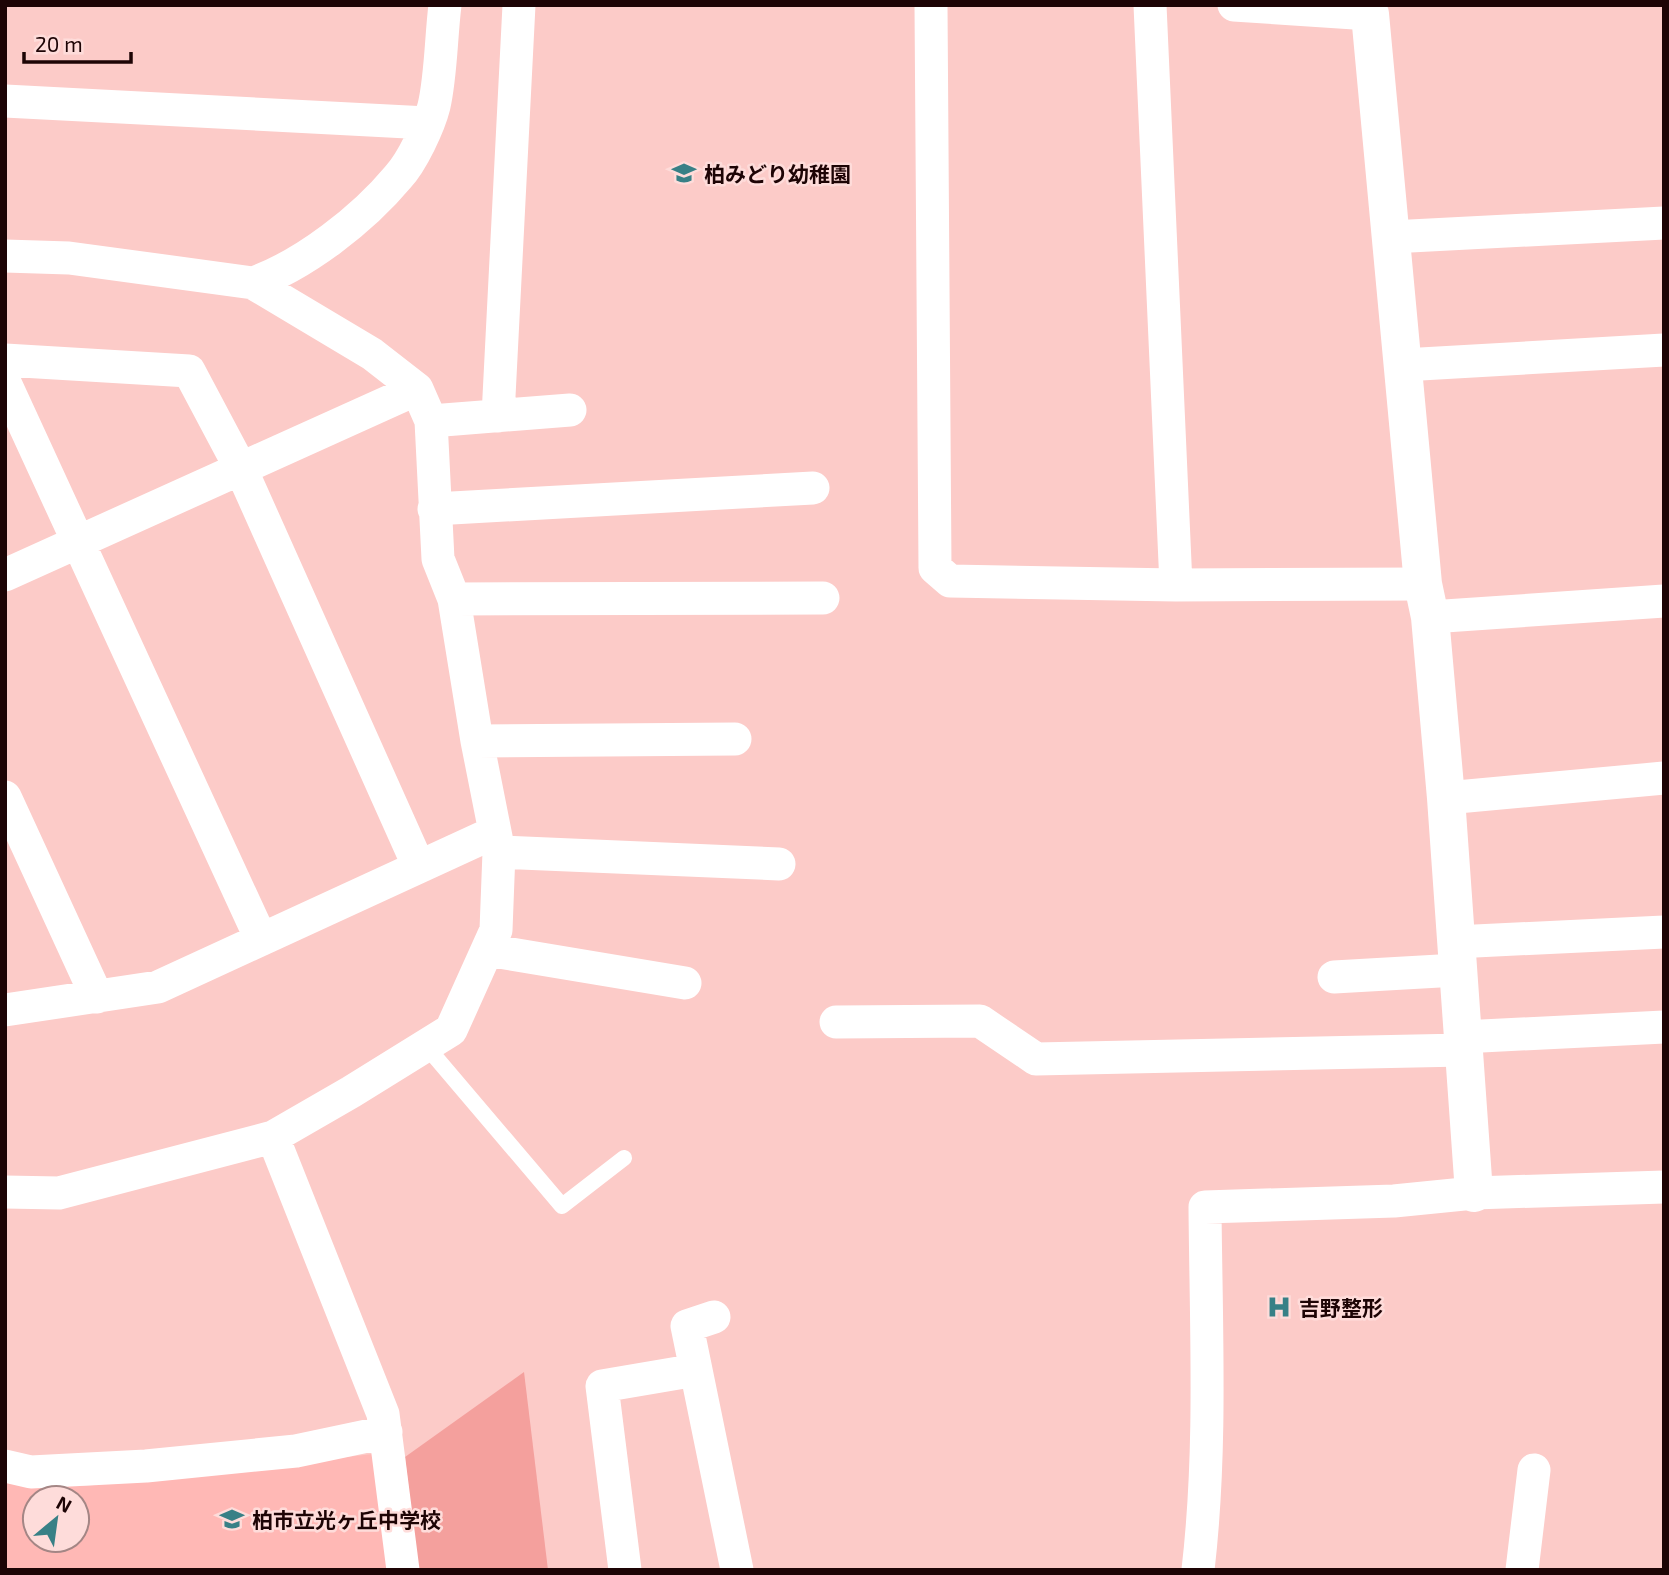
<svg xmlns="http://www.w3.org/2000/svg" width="1669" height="1575" viewBox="0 0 1669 1575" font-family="'Exo 2','Noto Sans JP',sans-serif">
<rect width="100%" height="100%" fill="#fccbc8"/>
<path fill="#ffb8b5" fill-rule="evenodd" d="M373,1454l20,116h-388v-96l24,9 56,3zM35,1498h42v42h-42z"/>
<path fill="#f4a09d" d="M524,1372l24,198h-130l-13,-113z"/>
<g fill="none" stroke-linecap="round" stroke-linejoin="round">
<path stroke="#fff" stroke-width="16" d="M426,1046l136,160 62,-48"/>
<path stroke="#fff" stroke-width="33" d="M931,5l4,563 15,13 226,4 247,-1
M1150,5l26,580
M1234,5l136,9 -1,-9
M5,101l422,22
M1391,237l273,-14
M5,256l64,2 184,25 119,71 45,35 14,32 7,138 16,40 23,142 22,111 -3,78 -45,100 -100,62 -78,45 -214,56 -54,-1
M253,283c51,-18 110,-64 145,-106 14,-15 31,-51 36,-71 7,-30 7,-69 11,-101
M5,360l184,11 52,98 178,398
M1403,365l261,-15
M5,383l256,556
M498,416l21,-411
M431,421l139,-11
M434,509l379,-21
M5,575l412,-186
M454,599l369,-1
M1430,617l234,-16
M477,741l258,-2
M5,797l92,200
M1446,798l218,-20
M499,852l280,12
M1455,942l209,-10
M487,950l198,33
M1334,977l123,-7
M5,1010l153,-23 337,-155
M836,1022l144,-1 56,38 427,-9
M1462,1037l202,-10
M273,1137l110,277 20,156
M714,1317l-27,9 50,244
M5,1466l26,6 115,-6 150,-15 90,-19
M625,1570l-23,-184 94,-16
M1198,1570c14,-120 8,-242 7,-363l189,-6 80,-8 190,-6
M1522,1570l12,-100"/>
<path stroke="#fff" stroke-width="38" d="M1370,14l53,570 7,33 16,181 28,395"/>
</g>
<defs>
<g id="school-bare" transform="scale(1.89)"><path d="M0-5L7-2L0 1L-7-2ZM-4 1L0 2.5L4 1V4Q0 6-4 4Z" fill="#388086" stroke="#fedcda" stroke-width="2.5" paint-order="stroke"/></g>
<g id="hospital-bare" transform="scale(1.89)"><path d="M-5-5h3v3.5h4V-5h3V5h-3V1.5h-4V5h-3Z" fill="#388086" stroke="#fedcda" stroke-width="2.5" paint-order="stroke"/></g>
</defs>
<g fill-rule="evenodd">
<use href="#school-bare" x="684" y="173"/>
<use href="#hospital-bare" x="1279" y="1307"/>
<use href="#school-bare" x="232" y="1519"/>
</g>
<g text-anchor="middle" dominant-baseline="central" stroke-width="5" stroke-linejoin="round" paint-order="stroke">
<g font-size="21" font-weight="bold" fill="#1d0405" stroke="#fedcda" text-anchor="start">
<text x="704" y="173">柏みどり幼稚園</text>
<text x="1299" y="1307">吉野整形</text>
<text x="252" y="1519">柏市立光ヶ丘中学校</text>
</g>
</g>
<rect width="1669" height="1575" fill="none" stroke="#1d0405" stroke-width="14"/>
<g transform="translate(56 1519) rotate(29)"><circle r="33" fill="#fedcda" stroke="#a48685" stroke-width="2"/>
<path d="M0-5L12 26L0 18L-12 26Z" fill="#388086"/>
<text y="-10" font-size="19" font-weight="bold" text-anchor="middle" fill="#1d0405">N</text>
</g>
<path d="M24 52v10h107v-10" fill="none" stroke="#1d0405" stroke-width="3.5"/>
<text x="35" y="52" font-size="21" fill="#1d0405" stroke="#fedcda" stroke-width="5" paint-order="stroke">20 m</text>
</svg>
